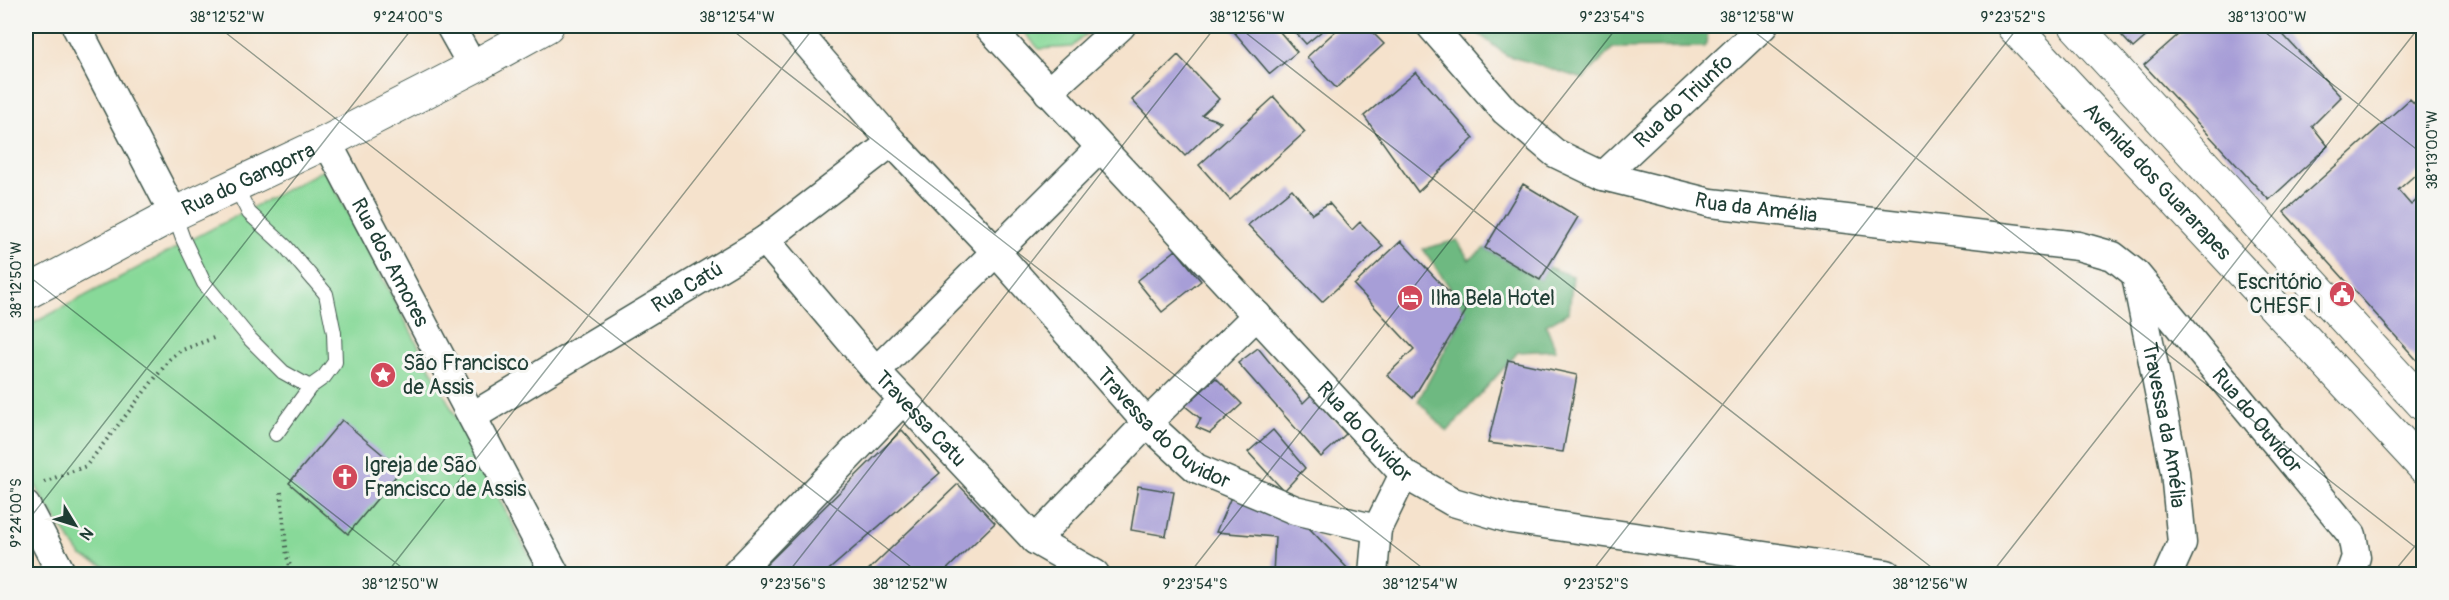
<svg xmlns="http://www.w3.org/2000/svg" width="2449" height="600" viewBox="0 0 2449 600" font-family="Pangolin,sans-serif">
<rect width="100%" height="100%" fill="#f6f6f2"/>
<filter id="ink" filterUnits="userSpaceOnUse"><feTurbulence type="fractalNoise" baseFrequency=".0167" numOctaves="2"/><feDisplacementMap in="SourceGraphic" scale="12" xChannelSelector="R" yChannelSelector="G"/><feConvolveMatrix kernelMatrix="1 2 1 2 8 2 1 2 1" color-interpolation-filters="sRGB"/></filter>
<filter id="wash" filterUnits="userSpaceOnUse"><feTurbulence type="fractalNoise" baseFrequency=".008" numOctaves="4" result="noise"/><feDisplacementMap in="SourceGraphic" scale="24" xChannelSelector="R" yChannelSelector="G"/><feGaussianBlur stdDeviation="1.35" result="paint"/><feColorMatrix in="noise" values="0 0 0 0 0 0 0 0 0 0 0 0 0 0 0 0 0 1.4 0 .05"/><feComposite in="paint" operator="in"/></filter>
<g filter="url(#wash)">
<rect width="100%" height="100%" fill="#f5e2cc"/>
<path fill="#88d999" stroke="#548b66" stroke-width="1.5" d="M1019,26h75l-22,21 -33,2z
M325,169l214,405h-418l-40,-18 -37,-55 -18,-34v-140z"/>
<path fill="#6eb981" stroke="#467b5a" stroke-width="1.5" d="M1469,26h241l-5,21 -92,1 -30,31 -77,-24z
M1457,240l12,20 16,-12 55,32 8,-13 25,9 -4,36 -23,13 10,25 -38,2 -71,80 -29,-31 48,-90 -43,-62z"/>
<g id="blocks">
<path fill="#a79ed7" d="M1229,26h46l22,26 -27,22z
M1290,26h38l-22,18z
M1341,26h25l18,18 -48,44 -29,-31z
M2113,26h45l-25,22z
M2188,26h87l66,71 -29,29 16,20 -59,54 -125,-135z
M1178,55l41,44 -17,16 19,7 -36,34 -53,-56z
M1416,72l58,66 -56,54 -54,-76z
M1274,97l31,35 -75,68 -31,-35z
M2410,99l14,15v53l-26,23 13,15 13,-11v174l-140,-156z
M1523,184l55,33 -38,63 -55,-32z
M1292,189l20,25 17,-11 23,27 8,-8 23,24 -61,56 -74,-77z
M1401,241l65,70 -53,87 -26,-23 27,-26 -60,-64z
M1176,250l25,31 -39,31 -25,-31z
M1258,348l45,55 8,-8 35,39 -25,23 -83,-94z
M1508,360l69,15 -14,77 -75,-9z
M1216,378l26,26 -32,29 -14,-6 5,-8 -16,-13z
M342,420l59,50 -53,64 -59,-51z
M902,430l38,43 -116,101h-67z
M1273,430l32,38 -21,23 -36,-39z
M958,484l37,39 -53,51h-78z
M1138,486l36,6 -8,44 -35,-6z
M1231,497l77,30 42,44 -1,3h-76l2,-37 -59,-5z"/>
</g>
</g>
<g filter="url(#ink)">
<use href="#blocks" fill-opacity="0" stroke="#3f564b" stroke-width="1.5"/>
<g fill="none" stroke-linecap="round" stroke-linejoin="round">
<g stroke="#3f564b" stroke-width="16">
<path id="service" d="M174,214l9,25 21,44 46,56 33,33 27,15 14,-10 11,-15 -1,-29 -8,-39 -40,-47 -37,-34 -14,-28
M276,434l34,-47"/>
</g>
<g stroke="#3f564b" stroke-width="31">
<g id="minor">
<path d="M76,26l98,188"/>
<path d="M450,26l23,41"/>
<path id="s1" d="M792,26l100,116 105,111 150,170 49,45 99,42 82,19"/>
<path id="s2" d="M988,26l416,448 49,28 57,17 377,55"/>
<path id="s3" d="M1431,26l74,85 50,42 48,23 108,27 367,43 35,10 23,18 216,261 4,22 -6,17"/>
<path d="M1048,92l73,-66"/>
<path id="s4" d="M327,142l228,432"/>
<path id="s5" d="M1603,176l160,-150"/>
<path id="s6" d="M765,240l111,131 159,169 60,34"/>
<path id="s7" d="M2136,276l39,196 7,71 -14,31"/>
<path d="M876,371l224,-223"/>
<path id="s8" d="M473,416l292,-176 127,-98"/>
<path d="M26,506l36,68"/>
<path d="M1035,540l112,-117 110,-108"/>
<path d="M736,574l167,-174"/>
<path d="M1373,574l4,-45 27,-55"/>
</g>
</g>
<g stroke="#3f564b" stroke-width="35">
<g id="tertiary">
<path id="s9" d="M2013,26l411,441"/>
<path d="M2076,26l348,379"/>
<path id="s10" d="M26,293l148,-79 153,-72 146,-75 74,-41"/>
</g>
</g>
<path stroke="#3f564b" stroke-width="4" stroke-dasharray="1.5 4.5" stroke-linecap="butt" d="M44,482l42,-16 84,-107 10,-8 36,-14
M281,492l6,65 6,17"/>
<use href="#service" stroke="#fff" stroke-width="14"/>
<use href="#minor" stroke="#fff" stroke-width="28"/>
<use href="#tertiary" stroke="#fff" stroke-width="33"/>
</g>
</g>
<path fill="none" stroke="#1f3d34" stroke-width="1.5" stroke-opacity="0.45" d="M217,26l703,548M727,26l703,548M1237,26l703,548M1747,26l677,528M2257,26l167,129M26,274l384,300M26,523l388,-497M386,574l429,-548M787,574l429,-548M1189,574l429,-548M1590,574l429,-548M1991,574l429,-548M2392,574l32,-39"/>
<defs>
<g id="civic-disc" transform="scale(1.35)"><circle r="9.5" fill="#d1495b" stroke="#f6f6f2"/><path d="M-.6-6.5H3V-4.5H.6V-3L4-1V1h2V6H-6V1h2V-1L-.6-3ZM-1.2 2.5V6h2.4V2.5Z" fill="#fff"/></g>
<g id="hotel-disc" transform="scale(1.35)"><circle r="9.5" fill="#d1495b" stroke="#f6f6f2"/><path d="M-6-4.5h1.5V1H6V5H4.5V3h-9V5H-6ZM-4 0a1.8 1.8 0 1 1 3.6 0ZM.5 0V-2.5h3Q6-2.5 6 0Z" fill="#fff"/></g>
<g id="sight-disc" transform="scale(1.35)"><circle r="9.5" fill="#d1495b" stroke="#f6f6f2"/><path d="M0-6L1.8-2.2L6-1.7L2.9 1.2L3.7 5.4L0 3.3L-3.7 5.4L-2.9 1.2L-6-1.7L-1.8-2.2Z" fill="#fff"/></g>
<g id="church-disc" transform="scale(1.35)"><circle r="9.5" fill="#d1495b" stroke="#f6f6f2"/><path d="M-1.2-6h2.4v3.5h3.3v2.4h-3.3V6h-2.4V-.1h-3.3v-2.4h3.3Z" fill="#fff"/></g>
</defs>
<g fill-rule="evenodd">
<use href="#civic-disc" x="2342" y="294"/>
<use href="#hotel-disc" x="1410" y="298"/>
<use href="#sight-disc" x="383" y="375"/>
<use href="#church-disc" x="345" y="477"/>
</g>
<g text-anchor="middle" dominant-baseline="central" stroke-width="6" stroke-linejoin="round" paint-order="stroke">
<g font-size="21" fill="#1f3d34" stroke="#f6f6f2">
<text stroke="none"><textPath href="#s5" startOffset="110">Rua do Triunfo</textPath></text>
<text stroke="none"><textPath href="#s10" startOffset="250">Rua do Gangorra</textPath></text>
<text stroke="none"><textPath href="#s9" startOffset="212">Avenida dos Guararapes</textPath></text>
<text stroke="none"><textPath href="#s3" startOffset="388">Rua da Amélia</textPath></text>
<text stroke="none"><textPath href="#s4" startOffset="136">Rua dos Amores</textPath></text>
<text stroke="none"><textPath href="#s8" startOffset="250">Rua Catú</textPath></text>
<text stroke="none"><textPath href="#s6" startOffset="237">Travessa Catu</textPath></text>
<text stroke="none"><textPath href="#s3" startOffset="968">Rua do Ouvidor</textPath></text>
<text stroke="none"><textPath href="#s1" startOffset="549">Travessa do Ouvidor</textPath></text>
<text stroke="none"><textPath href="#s7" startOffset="152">Travessa da Amélia</textPath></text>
<text stroke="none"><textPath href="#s2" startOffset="554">Rua do Ouvidor</textPath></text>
</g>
<g font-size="21" fill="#1f3d34" stroke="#f6f6f2" text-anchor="start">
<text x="2322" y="282" text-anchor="end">Escritório<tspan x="2322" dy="24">CHESF I</tspan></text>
<text x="1430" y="298">Ilha Bela Hotel</text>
<text x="403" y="363">São Francisco<tspan x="403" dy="24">de Assis</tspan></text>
<text x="364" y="465">Igreja de São<tspan x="364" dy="24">Francisco de Assis</tspan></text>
</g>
</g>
<rect width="2449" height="600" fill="none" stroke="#f6f6f2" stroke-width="66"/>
<g transform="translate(75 525) rotate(128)" stroke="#f6f6f2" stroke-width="4.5" paint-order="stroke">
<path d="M0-4.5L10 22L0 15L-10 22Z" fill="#1f3d34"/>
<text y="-9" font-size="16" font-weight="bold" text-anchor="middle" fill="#1f3d34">N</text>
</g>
<rect x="33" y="33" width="2383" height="534" fill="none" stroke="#1f3d34" stroke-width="2"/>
<g font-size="15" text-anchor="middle" fill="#1f3d34">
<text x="227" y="22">38°12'52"W</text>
<text x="408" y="22">9°24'00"S</text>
<text x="737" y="22">38°12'54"W</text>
<text x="1247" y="22">38°12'56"W</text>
<text x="1612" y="22">9°23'54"S</text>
<text x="1757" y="22">38°12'58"W</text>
<text x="2013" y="22">9°23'52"S</text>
<text x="2267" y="22">38°13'00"W</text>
<text transform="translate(2432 150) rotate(-90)" y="5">38°13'00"W</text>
<text transform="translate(16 280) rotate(-90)" y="5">38°12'50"W</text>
<text transform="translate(16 513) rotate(-90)" y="5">9°24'00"S</text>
<text x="400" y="589">38°12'50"W</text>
<text x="793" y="589">9°23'56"S</text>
<text x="910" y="589">38°12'52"W</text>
<text x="1195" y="589">9°23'54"S</text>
<text x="1420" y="589">38°12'54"W</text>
<text x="1596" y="589">9°23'52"S</text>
<text x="1930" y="589">38°12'56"W</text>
</g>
</svg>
